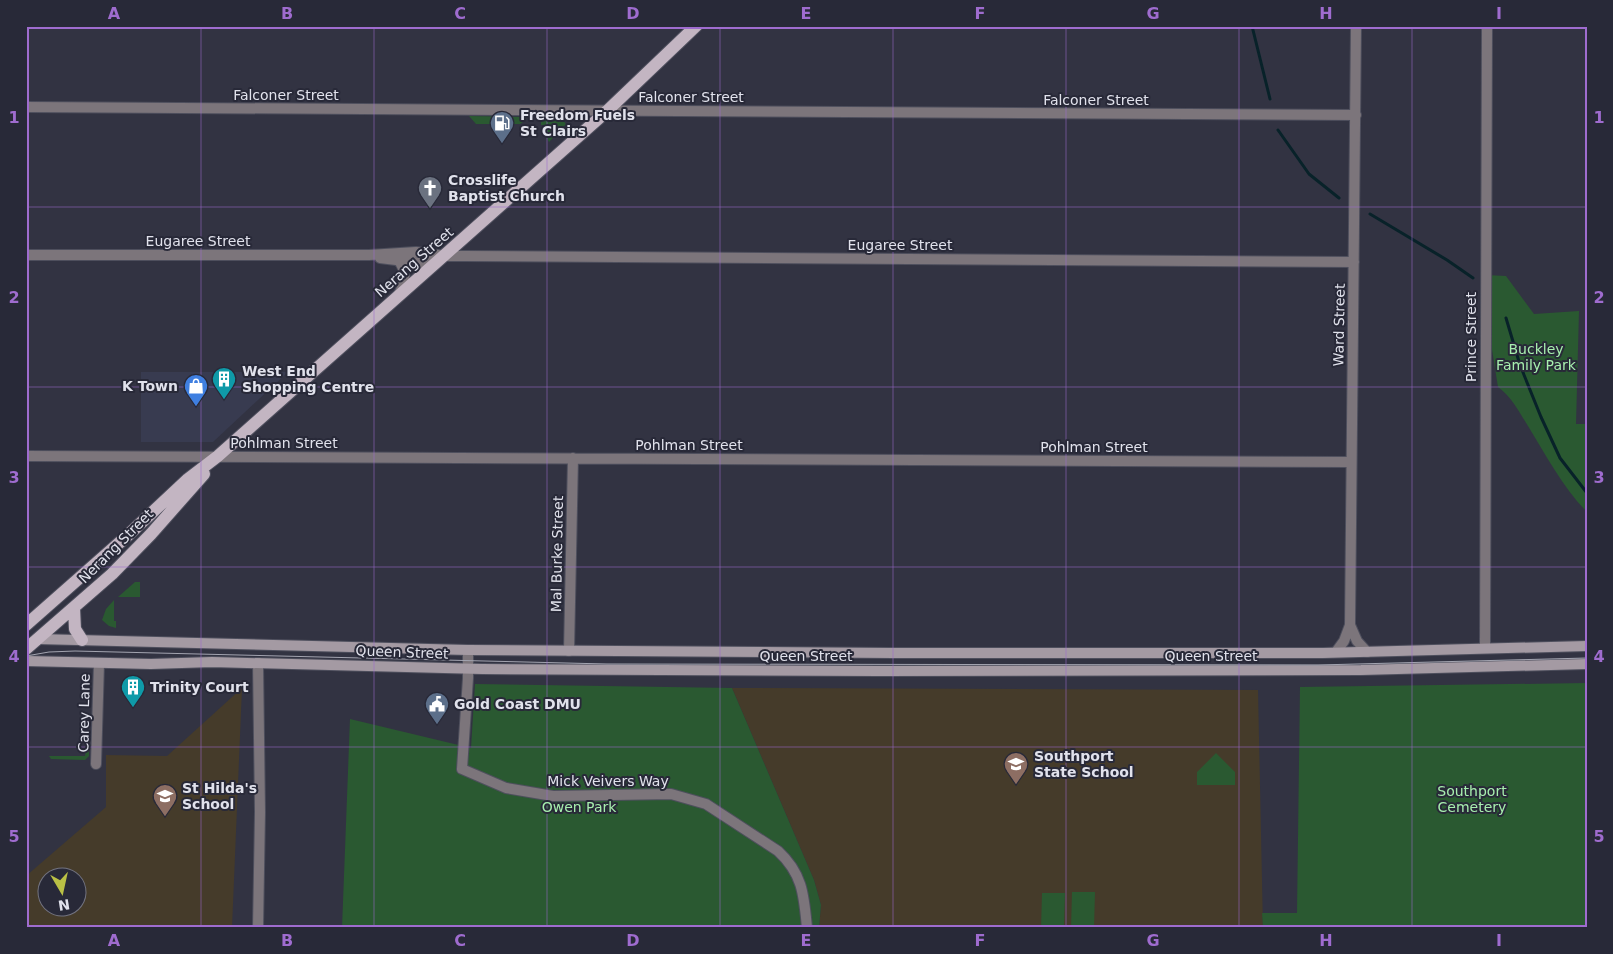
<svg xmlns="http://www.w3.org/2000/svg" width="1613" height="954" viewBox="0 0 1613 954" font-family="'DejaVu Sans',sans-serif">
<rect width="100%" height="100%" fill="#323342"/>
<path fill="#383b50" d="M141,372h147l-75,70h-72z"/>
<path fill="#453b2a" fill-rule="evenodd" d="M242,688l-10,240h-206v-52l80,-69v-52l61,1zM48,876h30v30h-30z
M732,688l526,2 5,238h-444l2,-23 -7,-25z"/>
<path fill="#2a5931" d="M469,116l57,1v3l-6,4h-44z
M541,117h19l6,7 -17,18 -5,-10 2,-1 -2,-6h-3z
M1486,275l20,1 28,38 45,-3 -3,113h11v88c-23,-23 -42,-58 -59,-86 -9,-14 -16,-29 -30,-39l-13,-81z
M135,582h5v15h-22z
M114,600v21h2v7l-7,-2 -7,-6 4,-11z
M1587,683v245h-324l-1,-15h35l3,-226z
M475,684l257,4 82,192 7,25 -2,23h-477l8,-209 121,29z
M86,748h3v8l-4,4 -34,-1 -2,-3h36z
M1216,753l19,19v13h-38v-13z
M1072,892h23l-1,36h-23z
M1042,893h23l-1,35h-23z"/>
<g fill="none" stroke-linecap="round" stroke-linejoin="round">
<path stroke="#082229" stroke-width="3" d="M1252,26l18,73
M1278,130l31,44 30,24
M1370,214l77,46 26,18
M1506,318l14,47 21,52 19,41 27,35"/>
<g stroke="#4e4f5d" stroke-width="12">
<path id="street" d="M26,107l1330,8
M26,255h343l47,-3 29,4h18l891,6
M380,258l40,5 19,-5
M399,261c8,11 7,21 0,33
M26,456l1325,6
M1350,625l7,16 10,11
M1485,648l2,-622
M468,650v28l-6,91 44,19 47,8 118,-2 35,10 72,47c25,23 26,45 29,77
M569,651l4,-193
M1336,652l8,-11 6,-16 6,-599
M258,663l2,149 -2,116
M96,764l3,-101"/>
</g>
<g stroke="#4e4f5d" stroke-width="12">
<path id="secondary" d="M37,639l431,11 425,3h430l264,-7
M26,661l125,3 61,-2 270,7 397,2 482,-1 226,-6"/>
</g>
<g stroke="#4e4f5d" stroke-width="14">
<path id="primary" d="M74,608l1,21 7,11
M26,625l101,-89 61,-57 30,-23 389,-345 89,-85
M26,649l86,-75 39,-40 53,-60"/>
</g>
<use href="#street" stroke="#7c757b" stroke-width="10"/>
<use href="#secondary" stroke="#a49aa3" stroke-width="10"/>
<use href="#primary" stroke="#c3b5c2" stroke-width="12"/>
<path stroke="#a3a4b0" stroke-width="1" d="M26,656l23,-4 26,-1 532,13 711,1 269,-7"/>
</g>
<path fill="none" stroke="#9f6ccf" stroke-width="1" stroke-opacity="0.55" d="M201,26v902M374,26v902M547,26v902M720,26v902M893,26v902M1066,26v902M1239,26v902M1412,26v902M26,207h1561M26,387h1561M26,567h1561M26,747h1561"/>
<defs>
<g id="fuel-pin" transform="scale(1.25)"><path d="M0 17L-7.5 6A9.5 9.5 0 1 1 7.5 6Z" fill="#5c6f8a" stroke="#282938"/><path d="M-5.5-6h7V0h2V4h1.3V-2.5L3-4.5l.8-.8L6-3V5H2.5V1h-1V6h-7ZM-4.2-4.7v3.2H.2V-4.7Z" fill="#fff"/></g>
<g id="church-pin" transform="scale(1.25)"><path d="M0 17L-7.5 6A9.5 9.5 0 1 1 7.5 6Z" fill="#6b7280" stroke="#282938"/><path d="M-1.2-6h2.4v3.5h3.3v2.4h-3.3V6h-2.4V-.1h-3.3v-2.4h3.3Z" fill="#fff"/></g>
<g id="building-pin" transform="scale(1.25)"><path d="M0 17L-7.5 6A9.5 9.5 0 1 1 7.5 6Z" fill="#0f9aa8" stroke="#282938"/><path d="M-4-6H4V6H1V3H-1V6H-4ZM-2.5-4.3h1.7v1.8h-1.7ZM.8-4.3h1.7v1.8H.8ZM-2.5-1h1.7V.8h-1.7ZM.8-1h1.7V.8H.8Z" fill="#fff"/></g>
<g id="shop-pin" transform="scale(1.25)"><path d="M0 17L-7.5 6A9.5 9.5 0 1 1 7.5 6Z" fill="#3f7fe0" stroke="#282938"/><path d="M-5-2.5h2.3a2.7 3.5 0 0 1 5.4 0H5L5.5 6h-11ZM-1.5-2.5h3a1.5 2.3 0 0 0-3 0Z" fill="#fff"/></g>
<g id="civic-pin" transform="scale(1.25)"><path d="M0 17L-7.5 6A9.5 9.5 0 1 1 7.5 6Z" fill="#5c6f8a" stroke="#282938"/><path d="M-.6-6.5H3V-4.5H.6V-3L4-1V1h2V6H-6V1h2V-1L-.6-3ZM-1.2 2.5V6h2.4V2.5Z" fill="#fff"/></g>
<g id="school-pin" transform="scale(1.25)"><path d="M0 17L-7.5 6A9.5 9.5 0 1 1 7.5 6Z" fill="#8d6e63" stroke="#282938"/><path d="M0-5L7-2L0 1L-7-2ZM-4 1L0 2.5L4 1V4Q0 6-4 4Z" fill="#fff"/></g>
</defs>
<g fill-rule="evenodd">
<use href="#fuel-pin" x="502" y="123"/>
<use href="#church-pin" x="430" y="188"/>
<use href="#building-pin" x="224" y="379"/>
<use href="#shop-pin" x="196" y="386"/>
<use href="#building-pin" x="133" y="687"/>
<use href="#civic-pin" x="437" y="704"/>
<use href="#school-pin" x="1016" y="764"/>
<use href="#school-pin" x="165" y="796"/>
</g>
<g text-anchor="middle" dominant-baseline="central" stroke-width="4" stroke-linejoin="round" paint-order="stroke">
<g font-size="14" fill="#e1e2ec" stroke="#282938">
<text x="286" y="95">Falconer Street</text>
<text x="691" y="97">Falconer Street</text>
<text x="1096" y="100">Falconer Street</text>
<text x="198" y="241">Eugaree Street</text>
<text x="900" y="245">Eugaree Street</text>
<text transform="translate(414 262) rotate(-41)">Nerang Street</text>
<text transform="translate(1339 325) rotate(-89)">Ward Street</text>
<text transform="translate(1471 337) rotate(-90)">Prince Street</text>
<text x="284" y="443">Pohlman Street</text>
<text x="689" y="445">Pohlman Street</text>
<text x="1094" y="447">Pohlman Street</text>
<text transform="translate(116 546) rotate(-45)">Nerang Street</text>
<text transform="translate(557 554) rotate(-89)">Mal Burke Street</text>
<text transform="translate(402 652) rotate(2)">Queen Street</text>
<text x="806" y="656">Queen Street</text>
<text x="1211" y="656">Queen Street</text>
<text transform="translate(84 713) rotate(-89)">Carey Lane</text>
<text x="608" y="781">Mick Veivers Way</text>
</g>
<g font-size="14" font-weight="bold" fill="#e1e2ec" stroke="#282938" text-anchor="start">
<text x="520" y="115">Freedom Fuels<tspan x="520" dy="16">St Clairs</tspan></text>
<text x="448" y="180">Crosslife<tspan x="448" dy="16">Baptist Church</tspan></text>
<text x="242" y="371">West End<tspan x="242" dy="16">Shopping Centre</tspan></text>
<text x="178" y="386" text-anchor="end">K Town</text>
<text x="150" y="687">Trinity Court</text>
<text x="454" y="704">Gold Coast DMU</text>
<text x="1034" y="756">Southport<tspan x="1034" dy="16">State School</tspan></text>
<text x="182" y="788">St Hilda's<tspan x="182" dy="16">School</tspan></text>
</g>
<g font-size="14" fill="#a7efae" stroke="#282938">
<text x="1536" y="349">Buckley<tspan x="1536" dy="16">Family Park</tspan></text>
<text x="1472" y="791">Southport<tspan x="1472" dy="16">Cemetery</tspan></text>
<text x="579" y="807">Owen Park</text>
</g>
</g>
<rect width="1613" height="954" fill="none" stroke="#282938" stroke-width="55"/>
<g transform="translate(62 892) rotate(171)"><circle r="24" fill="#282938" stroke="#727380"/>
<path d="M0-4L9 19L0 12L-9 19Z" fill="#bac045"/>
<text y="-8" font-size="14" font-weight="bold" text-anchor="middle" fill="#e1e2ec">N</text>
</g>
<rect x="28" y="28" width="1558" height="898" fill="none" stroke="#9f6ccf" stroke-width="2"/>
<g font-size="16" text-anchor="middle" font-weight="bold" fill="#9f6ccf">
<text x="114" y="19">A</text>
<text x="287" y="19">B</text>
<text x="460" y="19">C</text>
<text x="633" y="19">D</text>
<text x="806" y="19">E</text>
<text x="980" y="19">F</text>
<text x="1153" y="19">G</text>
<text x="1326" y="19">H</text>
<text x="1499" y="19">I</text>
<text x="14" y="123">1</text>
<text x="1599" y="123">1</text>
<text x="14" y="303">2</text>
<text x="1599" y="303">2</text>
<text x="14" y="483">3</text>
<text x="1599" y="483">3</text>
<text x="14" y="662">4</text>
<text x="1599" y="662">4</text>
<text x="14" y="842">5</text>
<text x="1599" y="842">5</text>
<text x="114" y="946">A</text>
<text x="287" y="946">B</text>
<text x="460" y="946">C</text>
<text x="633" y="946">D</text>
<text x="806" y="946">E</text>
<text x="980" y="946">F</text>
<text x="1153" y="946">G</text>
<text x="1326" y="946">H</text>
<text x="1499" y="946">I</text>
</g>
</svg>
